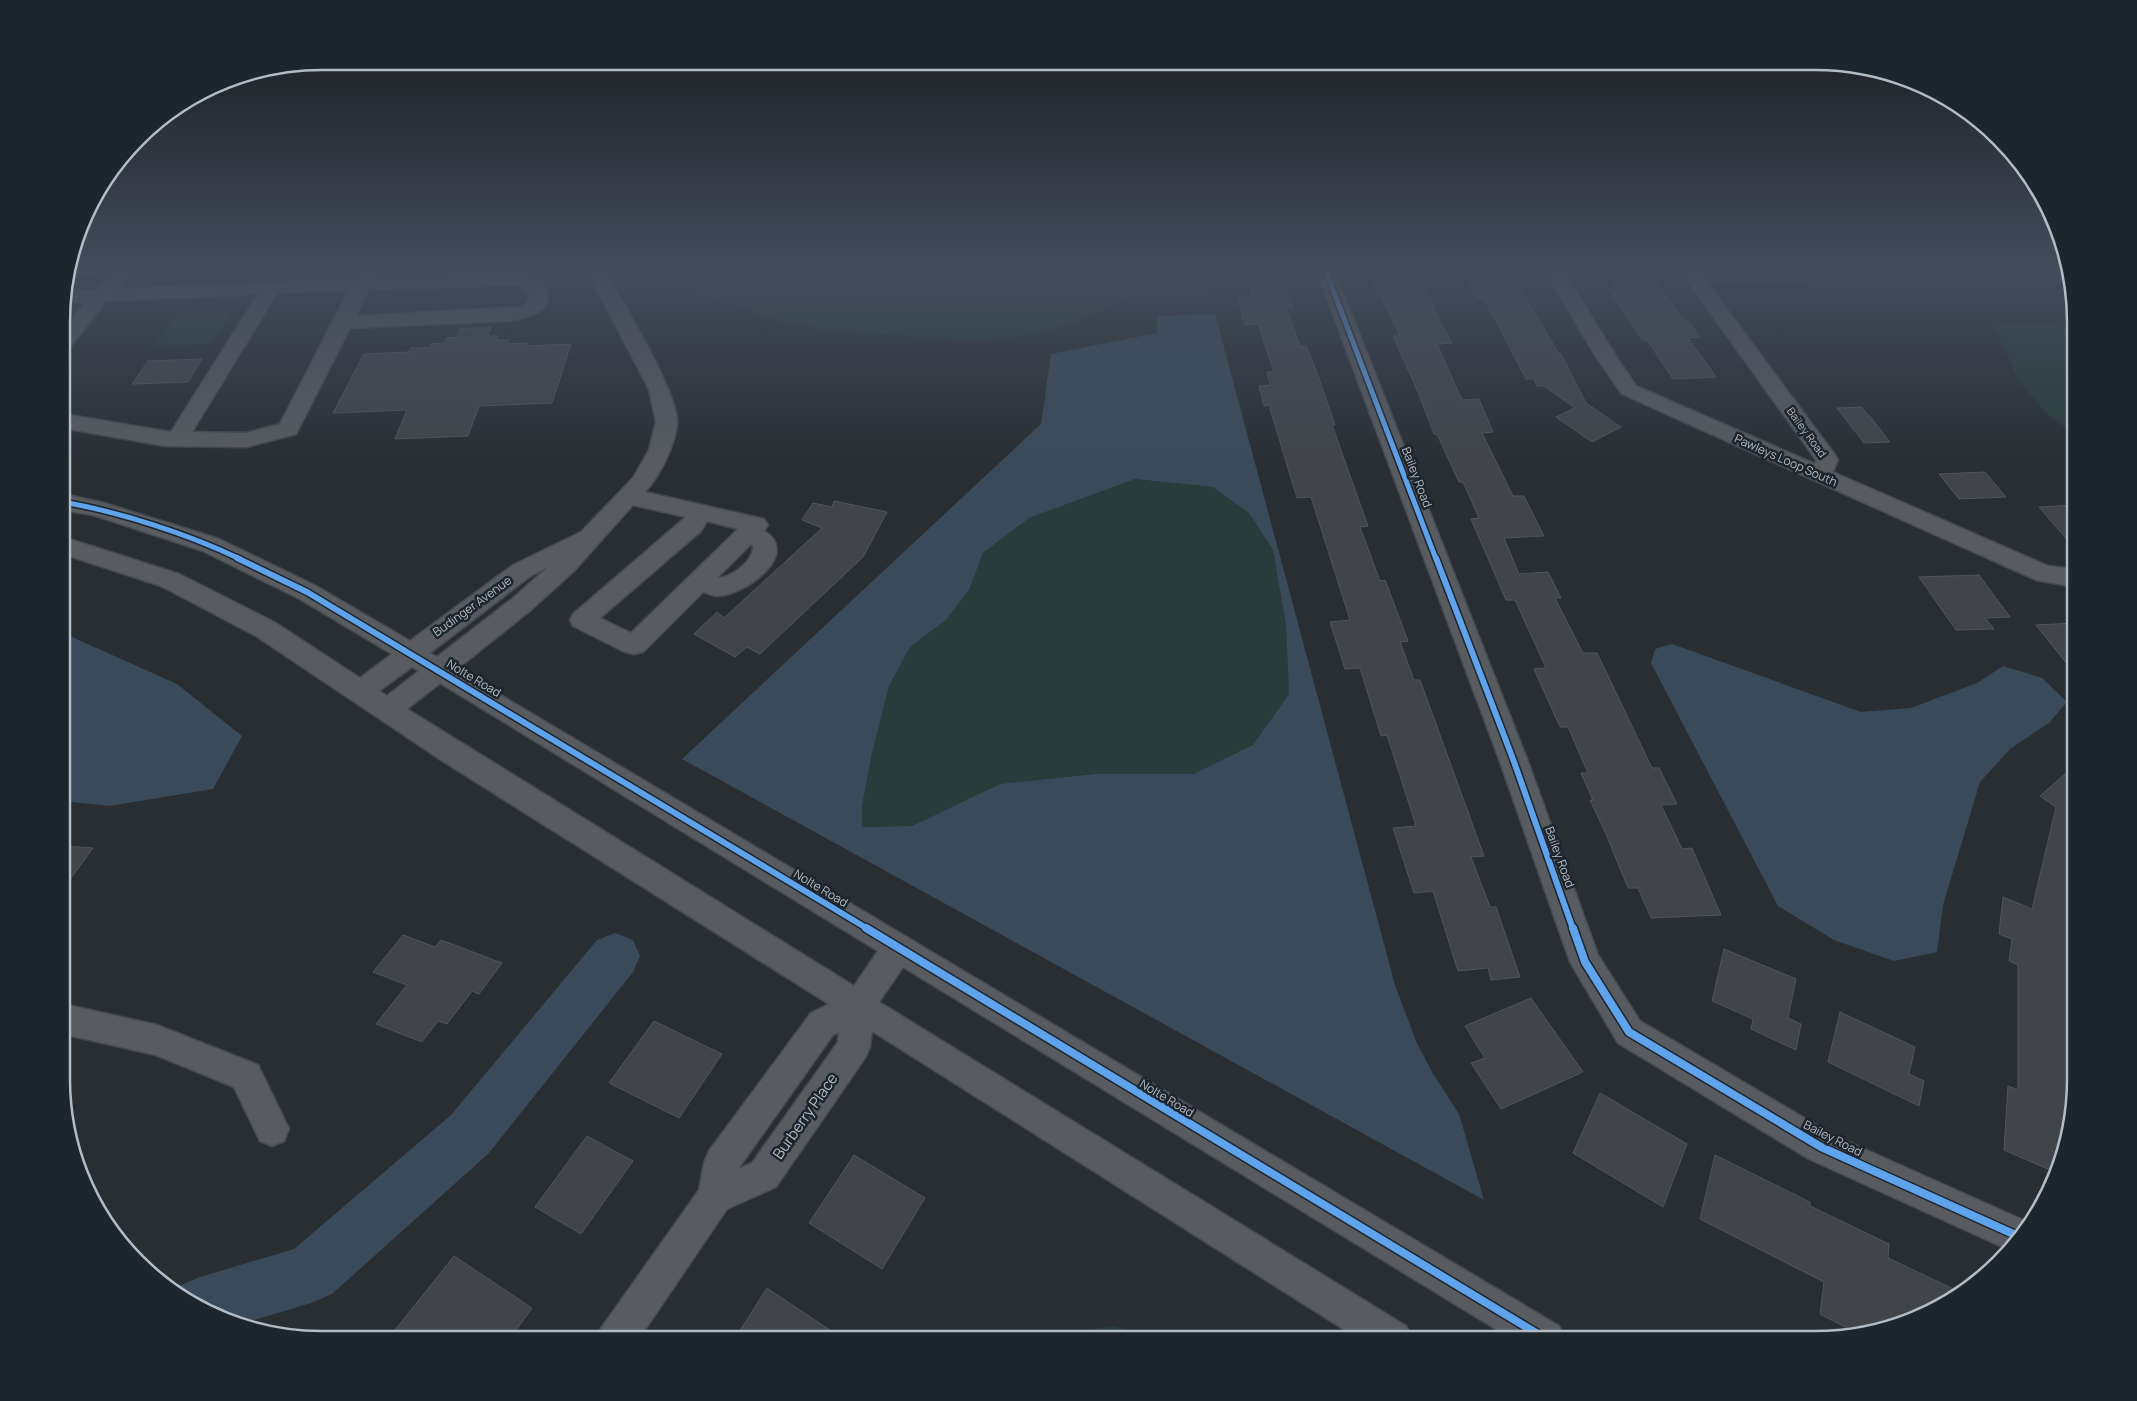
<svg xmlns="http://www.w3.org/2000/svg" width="2137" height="1401" viewBox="0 0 2137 1401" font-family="Manrope,sans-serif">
<rect width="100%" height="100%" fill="#292e33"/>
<path fill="#293b3a" d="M664,269h539l7,27 -88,3 -11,8 -41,17 -44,11 -51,6 -148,-11 -47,-9 -84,-28 -27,-16z
M1697,269h372l1,4 -363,12z
M232,312l-20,32 -58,2 22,-32z
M2049,323l26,9v103l-29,-22 -28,-33 -24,-55z
M1135,479l78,8 36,26 24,37 13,75 3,69 -36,51 -60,29h-98l-95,10 -88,42 -51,1 1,-21 10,-53 17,-67 21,-39 36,-27 23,-30 14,-37 46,-35z
M1113,1326l57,13h-119l6,-5z"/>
<path fill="#394b5b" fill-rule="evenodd" d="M1215,314l180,671 21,56 16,31 27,42 25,86 -802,-441 359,-335 10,-70 106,-21v-17zM1135,479l78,8 36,26 24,37 13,75 3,69 -36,51 -60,29h-98l-95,10 -88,42 -50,1v-21l10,-53 17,-67 21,-39 36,-27 23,-30 14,-37 46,-35z
M63,633l114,51 65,52 -29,53 -104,17 -46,-5z
M1672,644l189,68 50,-4 66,-25 26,-17 39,12 25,24 -18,21 -39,26 -30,33 -37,123 -6,47 -43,9 -60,-21 -56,-34 -127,-243 4,-14z"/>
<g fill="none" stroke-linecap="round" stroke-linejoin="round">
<path fill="#394b5b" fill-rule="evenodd" d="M615,933l18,7 7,16 -7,16 -144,181 -157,141 -21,9 -74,22 -62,-31 4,-8 21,-9 94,-28 157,-134 146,-175z"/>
</g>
<path fill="#41454a" stroke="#50565b" d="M1244,269h36l13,39h-7l14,38h6l10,24 19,55h-3l36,101 -8,1 20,54 5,-1 23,61 -8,1 14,38h6l64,176 -13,1 19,50h6l24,70 -29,3 -3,-12 -30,3 -25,-80 -19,2 -21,-65 23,-2 -29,-91 -6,1 -21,-68 -15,1 -15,-47 20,-2 -39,-123 -14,1 -28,-93 -5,1 -5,-20 11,-1 -3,-13h7l-16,-48 -13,1 -8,-29h15z
M1368,269h49l24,55 11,19 -15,1 25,56 17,-1 14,33 -11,1 31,63h11l20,40 -40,2 15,36 29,-2 13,26h-6l28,55h14l55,115h7l18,36 -16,1 21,44 10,-1 29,67 -70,3 -13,-30h-10l-22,-54 -16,-34h3l-12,-27h7l-20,-46h-8l-26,-58 12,-1 -31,-68h-9l-35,-81 8,-1 -16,-36h-4l-22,-48h-3l-16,-42 -25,-56h7l-19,-41h-3z
M1462,269h47l50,85h2l25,49 35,24 -29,15 -36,-25 19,-9 -31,-22h-7l-3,-7h-8l-42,-81h-8z
M1650,273l33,47h4l13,17 -12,1 28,39 -43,2 -26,-39h-5l-31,-48h8l-11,-17z
M491,327l-3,9h10l-2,4h13l-1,4 19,-1 -2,3 46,-2 -19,59 -73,3 -11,30 -73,3 12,-29 -74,3 31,-59 45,-2 2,-4h18l2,-4 13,-1 3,-5 10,-1 3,-8z
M202,359l-14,23 -56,2 16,-23z
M1861,407l11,12 18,23 -26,1 -27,-35z
M1985,472l21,25 -47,2 -20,-25z
M834,501l53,11 -24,45 -103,97 -13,-7 -12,10 -41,-23 23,-22 7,6 98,-90 -20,-8 11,-17 19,4z
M2075,505v44l-36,-42z
M1979,575l31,42 -25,1 9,11 -38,1 -37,-53z
M2075,623v51l-39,-49z
M2075,765v331l-13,66 -5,11 -53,-23 4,-64 10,4v-125l-9,-4 3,-22 -13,-5 4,-37 29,12 24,-102 -16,-11z
M63,846l30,2 -30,41z
M403,935l32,12 6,-7 61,23 -23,31 -7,-3 -25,33 -9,-3 -16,21 -46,-18 31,-39 -34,-13z
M1724,949l72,30 -8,39 13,6 -5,26 -45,-21 2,-10 -41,-18z
M1531,998l52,74 -82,37 -30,-46 14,-5 -20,-32z
M1840,1012l75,35 -6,27 15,7 -5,25 -91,-44z
M654,1021l68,33 -43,64 -70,-35z
M1600,1093l87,51 -24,63 -90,-54z
M587,1136l46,25 -52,73 -46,-27z
M854,1155l71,43 -43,71 -73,-46z
M1715,1155l95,47v4l79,38 -1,14 74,35 -17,12 -62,26 -23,4 -40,-21 4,-32 -124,-63z
M454,1256l78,52 -23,32h-122z
M767,1288l78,52h-111z"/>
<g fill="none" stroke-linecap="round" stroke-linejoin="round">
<g stroke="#464a4e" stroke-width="3">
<path id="minor" d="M69,269h33l-2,4 -31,3 -2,-1z
M116,269h19l-18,20 238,-10 5,-10h18l-4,9 143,-5 24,7c20,30 -10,37 -33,41l-158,7 -54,106 -50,13 -81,-1 -102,-18v-14l108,18 87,-138 -152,7 -36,46 -7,2v-20l23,-27 -23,1v-12l32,-1zM516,285l10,3 3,5 -1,9 -7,5 -165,9 13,-27zM349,290l-69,134 -34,9 -54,-1 85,-139z
M586,269h18c16,29 76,126 73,155 -2,21 -17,52 -32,68l119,27 4,6 -4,6c38,23 -19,64 -46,65 -5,0 -10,-3 -15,-4l-60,60 -9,2 -9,-2 -52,-26 -3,-6 3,-6 113,-97 -53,-12 -59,66 -43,39 -74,59 1102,657 6,13h-53l-609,-372 -24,35 527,324 6,13h-53l-487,-308 -2,16 -5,11 -89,129 -49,22 -89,131h-42l6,-13 97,-137 5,-27 5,-12 102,-138 18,-9 -388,-244 -185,-124 -95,-50 -98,-32v-17l116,37 95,48 86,56 32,-24 -94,-56 -95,-47 -110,-36 -30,-5v-16l41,9 115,36 97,47 94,55 103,-76 68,-33 52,-54 16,-28 7,-28 -7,-33zM707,521l31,8 -107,104 -31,-15 101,-87zM751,544l2,2c1,15 -22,32 -36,32zM548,567l-35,31 -76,59 -7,-4 99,-76zM412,667l7,4 -32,25 -8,-5zM440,683l438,268 -24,35 -447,-277zM839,1032l-1,10 -86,121 -14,6 95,-134z
M1316,269h18l193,490 71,196 42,66 193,114 199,89 -23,26 -200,-91 -191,-116 -48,-81 -71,-203z
M1544,269h18l54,87 20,30 179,78 1,-4 -137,-191h18l138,186 3,5 -5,12 215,94 27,3v18l-39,-7 -414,-186 -26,-37z
M63,1004l94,21 101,40 31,64 -5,12 -12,5 -12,-5 -26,-54 -78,-32 -93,-21z"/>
</g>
<use href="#minor" fill="#585c61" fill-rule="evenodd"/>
<g stroke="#1d252d" stroke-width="8">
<path id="cycleway-far2" d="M1325,269l111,290
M63,502c57,10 125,32 177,57"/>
</g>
<g stroke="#1d252d" stroke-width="9">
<path id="cycleway-far1" d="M237,558l70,34 561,337
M1436,558l77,201 60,170"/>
</g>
<g stroke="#1d252d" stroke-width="11">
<path id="cycleway" d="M866,928l680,411
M1573,928l12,34 44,70 192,115 199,90"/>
</g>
<use href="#cycleway-far2" stroke="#60a3ed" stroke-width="5"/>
<use href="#cycleway-far1" stroke="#60a3ed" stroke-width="6"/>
<use href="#cycleway" stroke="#60a3ed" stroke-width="8"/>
</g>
<linearGradient id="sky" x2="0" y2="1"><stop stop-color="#17191c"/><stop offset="0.58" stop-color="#434c5b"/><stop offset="1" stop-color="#434c5b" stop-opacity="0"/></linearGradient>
<rect width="2137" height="465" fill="url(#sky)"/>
<g text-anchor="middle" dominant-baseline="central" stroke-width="5" stroke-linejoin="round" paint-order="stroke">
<g font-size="11" fill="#b3bbc4" stroke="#1d252d">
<text transform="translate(1807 432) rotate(54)">Bailey Road</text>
</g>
<g font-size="12" fill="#b3bbc4" stroke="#1d252d">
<text transform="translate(1786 460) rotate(24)">Pawleys Loop South</text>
<text transform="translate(1417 477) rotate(69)">Bailey Road</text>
<text transform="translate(472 606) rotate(-36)">Budinger Avenue</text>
<text transform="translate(474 678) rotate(31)">Nolte Road</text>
<text transform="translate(1560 857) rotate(70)">Bailey Road</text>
<text transform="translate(821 888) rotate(31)">Nolte Road</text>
<text transform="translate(1167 1098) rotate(31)">Nolte Road</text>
<text transform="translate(1833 1138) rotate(27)">Bailey Road</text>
</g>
<g font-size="15" fill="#b3bbc4" stroke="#1d252d">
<text transform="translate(805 1116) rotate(-55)">Burberry Place</text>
</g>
</g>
<path d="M0 0H2137V1401H0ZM322 70H1815A252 252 0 0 1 2067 322V1079A252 252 0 0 1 1815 1331H322A252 252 0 0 1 70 1079V322A252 252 0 0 1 322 70Z" fill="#1d252d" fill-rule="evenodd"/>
<path fill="none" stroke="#b3bbc4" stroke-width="2.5" d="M322 70H1815A252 252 0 0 1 2067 322V1079A252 252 0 0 1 1815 1331H322A252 252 0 0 1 70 1079V322A252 252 0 0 1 322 70Z"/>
</svg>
